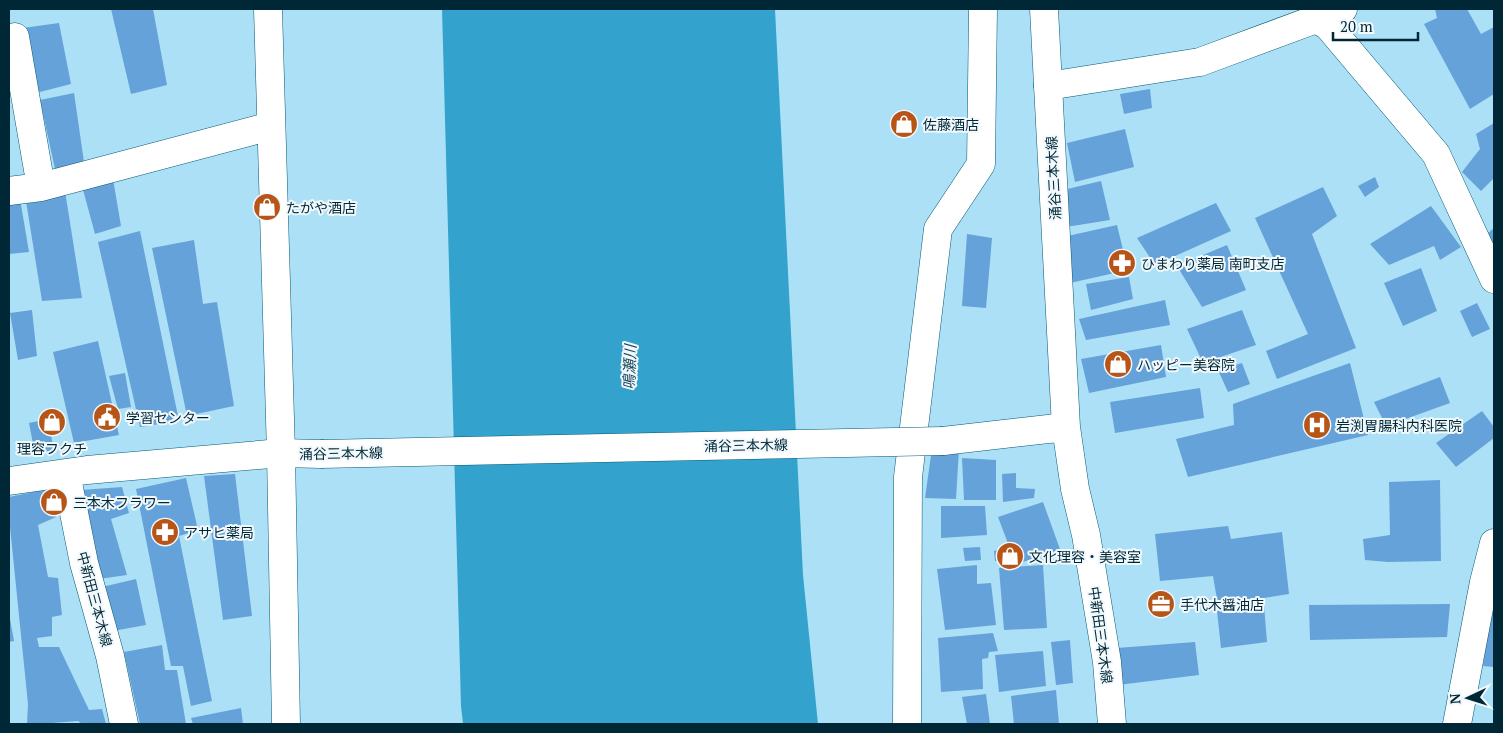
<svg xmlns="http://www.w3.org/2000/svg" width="1503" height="733" viewBox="0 0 1503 733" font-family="'PT Serif','Noto Sans JP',serif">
<rect width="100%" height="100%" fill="#ace0f7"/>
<path fill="#33a3cd" d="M442,9h333l28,566 15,149h-355l-2,-18z"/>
<path fill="#64a2d9" d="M111,9h42l14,76 -36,9z
M1435,9h32l14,25 13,-7v67l-24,15 -46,-85 13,-6z
M59,23l12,61 -35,9 -13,-65z
M1150,89l2,19 -28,6 -4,-20z
M74,93l10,69 -29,7 -15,-69z
M1494,123v55l-13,13 -19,-19 18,-23 -4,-15z
M1125,129l9,38 -59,15 -8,-39z
M1375,177l4,10 -14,10 -7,-11z
M113,179l8,47 -26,8 -13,-48z
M1101,181l9,39 -44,7 -7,-36z
M1323,187l14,29 -25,18 44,114 -79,31 -11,-28 42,-17 -53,-116z
M65,191l17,107 -40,3 -16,-100z
M19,193l10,59 -20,2v-59z
M1216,203l15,28 -76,34 -18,-27z
M1431,206l30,41 -21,13 -6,-14 -45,19 -19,-21z
M1117,225l11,45 -58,13 -7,-46z
M1494,228v21l-12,-11z
M140,231l39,190 -39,6 -42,-185z
M967,234l25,4 -6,70 -24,-2z
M194,240l9,64 14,-2 17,104 -47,10 -35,-168z
M1227,245l19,45 -44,17 -25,-41z
M1421,268l16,43 -34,15 -19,-43z
M1129,277l4,22 -42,11 -5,-26z
M1165,300l5,25 -84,15 -7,-21z
M1477,303l13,26 -18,8 -12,-26z
M32,310l5,46 -19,4 -8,-47z
M1242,310l14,35 -53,18 -16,-34z
M98,341l21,94 -45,8 -21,-91z
M1161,345l5,32 -77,16 -8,-34z
M1242,363l8,21 -22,8 -10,-22z
M1350,363l18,72 -180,42 -12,-38 58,-14 -1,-21z
M125,373l6,34 -13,2 -9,-33z
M1440,377l10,26 -64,23 -12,-24z
M1200,388l4,30 -89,15 -5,-31z
M1482,411l12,16v11l-38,29 -20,-24z
M48,419l6,32 -19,3 -6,-31z
M932,448l27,1 -3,50 -31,-1z
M962,458l34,2v40h-32z
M1016,473v15l19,1 -1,9 -31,4 -1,-28z
M235,474l17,142 -29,4 -19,-144z
M186,478l12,52 -19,6 33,165 -21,5 -8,-40h-12l-35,-177z
M1440,480l1,81 -53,1 -23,-2 -2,-21 27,-4 -1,-53z
M122,487l7,26 -18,6 16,56 -28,4 -18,-89z
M48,489l8,28 -18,8 10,52 10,1 4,37 -10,2v19l-15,2 2,9h20l30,63 13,-1 4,15h-24l-4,-3 -26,2v1h-25l1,-20 -19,-187v-20z
M1043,502l18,50 -43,11 -23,-2 -1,-10 15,-5 -11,-29z
M941,506h44l2,29 -46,3z
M1228,526l3,13 51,-7 7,62 -71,11 -5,-29 -53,5 -5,-47z
M980,547l1,13 -16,1 -2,-13z
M977,565v19l14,-1 5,42 -51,5 -8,-61z
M1043,565l4,63 -43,2 -5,-62z
M136,579l10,46 -33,6 -11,-44z
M1450,604l-3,33 -137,3 -1,-35z
M1264,605l3,37 -46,6 -4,-37z
M1491,609h3v58l-11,-1z
M9,613l5,28 -5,1z
M993,633l5,18 -9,1 -1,6 -6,1 1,30 -42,3 -3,-54z
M1070,640l3,43 -17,2 -5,-43z
M1195,642l4,33 -81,10 -1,-37z
M162,645l3,25h12l9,54h-46l-16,-72z
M1043,651l3,35 -47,6 -4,-37z
M1056,690l3,34h-45l-3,-28z
M986,694l4,30h-23l-5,-27z
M241,708l2,16h-50l-2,-6z"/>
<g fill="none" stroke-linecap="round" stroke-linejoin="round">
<g stroke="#055a75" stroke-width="29">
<path id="minor" d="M268,9l13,444 5,271
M1316,19l12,7 108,128 58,125
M15,37l26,150
M1048,86l152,-24 143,-53
M9,191l32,-4 230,-61
M907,724l1,-247 30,-248 43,-65 2,-155
M1457,724l27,-142 10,-39"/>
</g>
<g stroke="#055a75" stroke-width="29">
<path id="secondary" d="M1044,9l22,418 9,62 11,46 21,127 5,62
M943,441l123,-14
M66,473l18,90 26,93 14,68
M9,481l78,-11 194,-17 40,1"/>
</g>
<use href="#minor" stroke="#fff" stroke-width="28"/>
<use href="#secondary" stroke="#fff" stroke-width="28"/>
<g stroke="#055a75" stroke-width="29" stroke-linecap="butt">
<path id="secondary-bridge" d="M321,454l622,-13"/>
</g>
<use href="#secondary-bridge" stroke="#fff" stroke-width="28"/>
</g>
<defs>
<g id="shop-disc" transform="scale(1.4375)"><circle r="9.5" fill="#b65517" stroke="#f1f9fd"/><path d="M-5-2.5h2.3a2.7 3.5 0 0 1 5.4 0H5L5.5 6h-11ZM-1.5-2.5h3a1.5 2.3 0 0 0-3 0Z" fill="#fff"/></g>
<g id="pharmacy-disc" transform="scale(1.4375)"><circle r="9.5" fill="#b65517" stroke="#f1f9fd"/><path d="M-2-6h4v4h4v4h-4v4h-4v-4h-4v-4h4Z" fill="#fff"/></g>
<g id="civic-disc" transform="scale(1.4375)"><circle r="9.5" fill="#b65517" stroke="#f1f9fd"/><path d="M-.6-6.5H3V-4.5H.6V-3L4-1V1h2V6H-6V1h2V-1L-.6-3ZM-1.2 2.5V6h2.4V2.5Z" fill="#fff"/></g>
<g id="hospital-disc" transform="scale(1.4375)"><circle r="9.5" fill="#b65517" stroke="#f1f9fd"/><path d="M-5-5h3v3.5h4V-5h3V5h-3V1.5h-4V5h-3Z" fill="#fff"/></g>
<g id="office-disc" transform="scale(1.4375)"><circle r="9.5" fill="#b65517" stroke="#f1f9fd"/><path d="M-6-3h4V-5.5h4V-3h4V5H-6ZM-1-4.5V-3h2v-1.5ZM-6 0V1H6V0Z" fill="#fff"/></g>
</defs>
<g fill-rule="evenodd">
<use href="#shop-disc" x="904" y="124"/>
<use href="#shop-disc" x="267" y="207"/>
<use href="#pharmacy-disc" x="1122" y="263"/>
<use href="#shop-disc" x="1118" y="364"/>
<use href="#civic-disc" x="107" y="417"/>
<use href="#shop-disc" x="52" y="422"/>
<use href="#hospital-disc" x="1317" y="425"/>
<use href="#shop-disc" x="54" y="502"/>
<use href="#pharmacy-disc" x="165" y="532"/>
<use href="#shop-disc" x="1010" y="556"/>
<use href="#office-disc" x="1161" y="604"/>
</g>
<g text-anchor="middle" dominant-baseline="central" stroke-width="4" stroke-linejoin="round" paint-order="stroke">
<g font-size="14" fill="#002736" stroke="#f1f9fd" text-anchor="start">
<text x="923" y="124">佐藤酒店</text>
<text x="286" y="207">たがや酒店</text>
<text x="1141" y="263">ひまわり薬局 南町支店</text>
<text x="1137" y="364">ハッピー美容院</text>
<text x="126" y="417">学習センター</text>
<text x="1336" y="425">岩渕胃腸科内科医院</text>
<text x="52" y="448" text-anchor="middle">理容フクチ</text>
<text x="73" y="502">三本木フラワー</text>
<text x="184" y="532">アサヒ薬局</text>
<text x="1029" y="556">文化理容・美容室</text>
<text x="1180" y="604">手代木醤油店</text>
</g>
<g font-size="14" fill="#002736" stroke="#f1f9fd">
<text transform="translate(1053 178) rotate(-93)">涌谷三本木線</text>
<text transform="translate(746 445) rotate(-1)">涌谷三本木線</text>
<text transform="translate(341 453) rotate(-1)">涌谷三本木線</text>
<text transform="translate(95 599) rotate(75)">中新田三本木線</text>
<text transform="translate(1101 635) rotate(82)">中新田三本木線</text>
</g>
<g font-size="15" font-style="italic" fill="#1b485a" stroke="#f1f9fd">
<text transform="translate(629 367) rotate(-88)">鳴瀬川</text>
</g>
</g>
<rect width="1503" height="733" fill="none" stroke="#002736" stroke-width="20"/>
<g transform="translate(1468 698) rotate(266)" stroke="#f1f9fd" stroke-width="4" paint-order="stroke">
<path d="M0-4L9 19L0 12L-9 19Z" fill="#002736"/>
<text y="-8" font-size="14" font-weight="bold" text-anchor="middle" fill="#002736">N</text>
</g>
<path d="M1333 32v8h85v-8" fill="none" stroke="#002736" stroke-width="2.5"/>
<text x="1340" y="32" font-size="15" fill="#002736" stroke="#f1f9fd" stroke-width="4" paint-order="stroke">20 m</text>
</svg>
